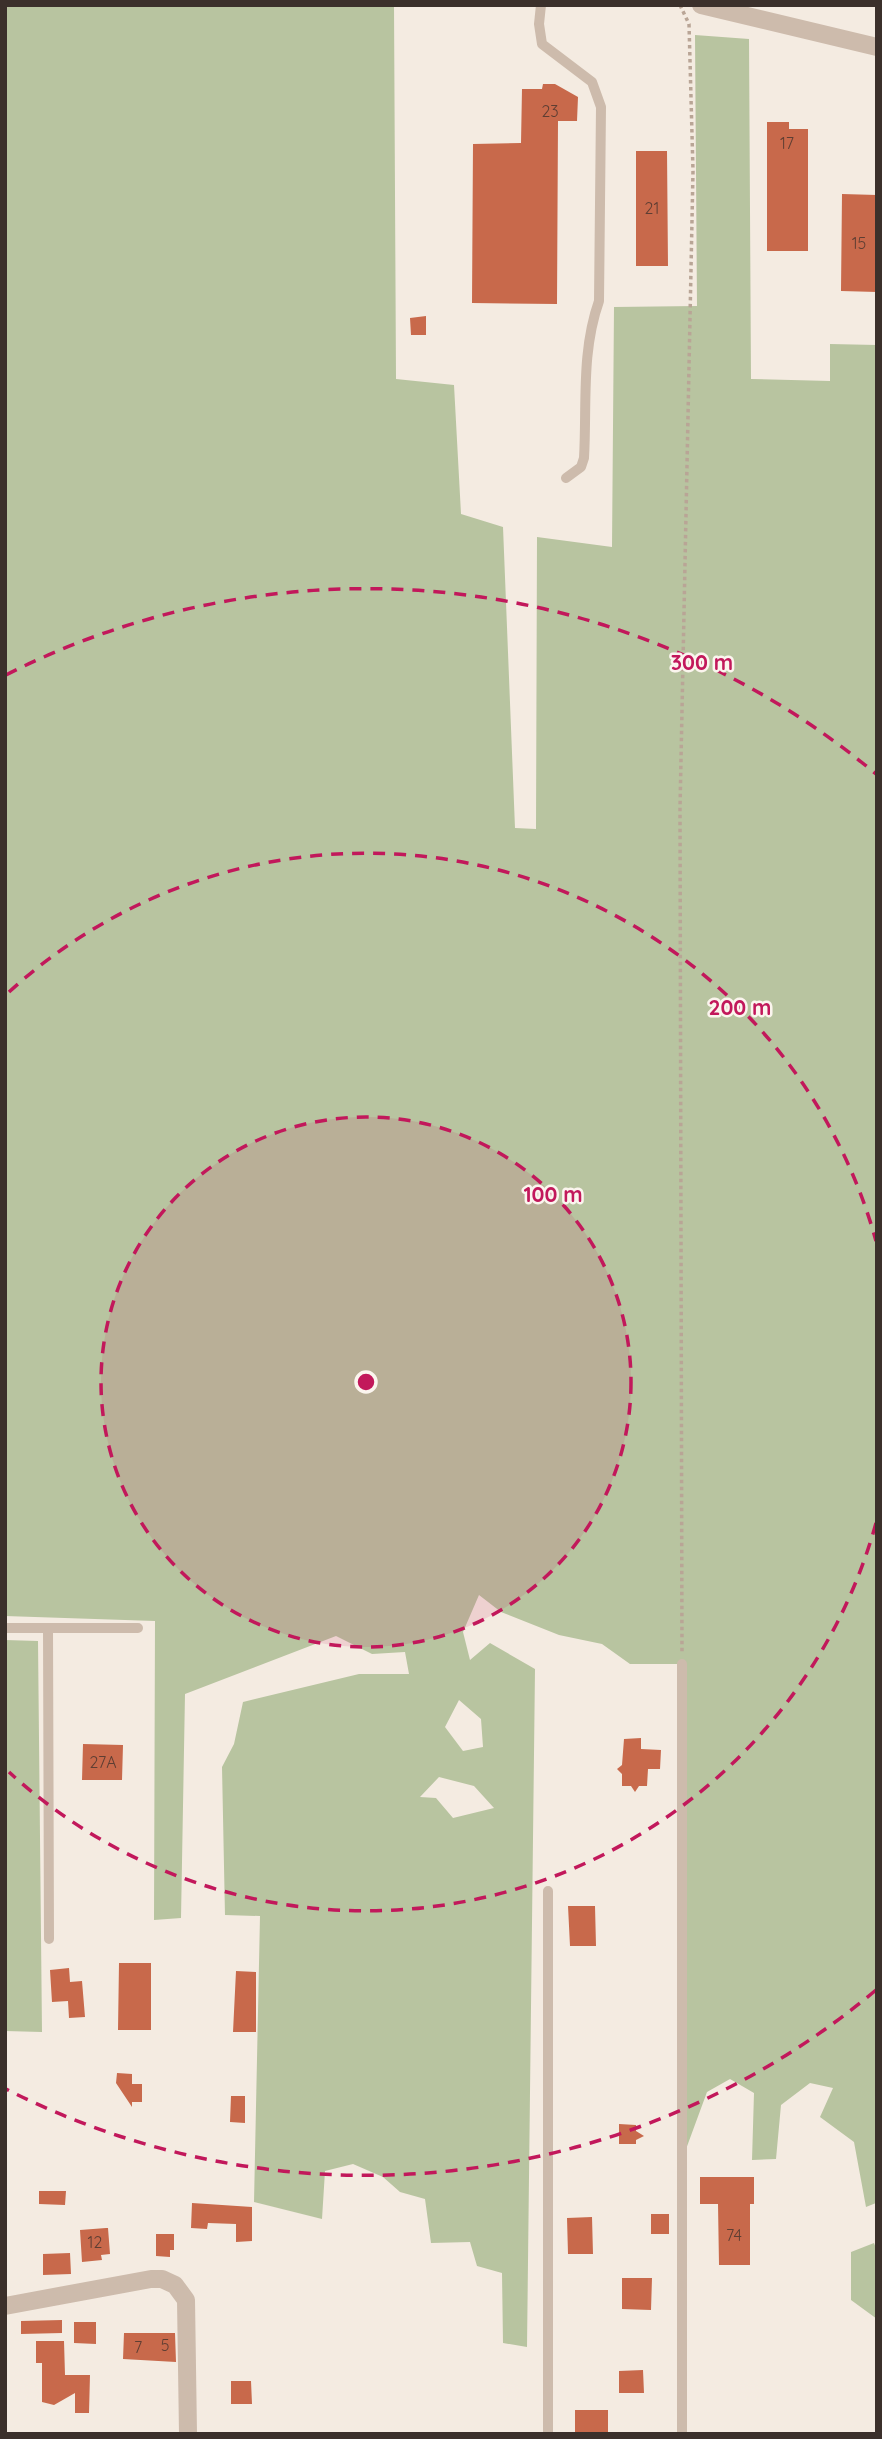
<svg xmlns="http://www.w3.org/2000/svg" width="882" height="2439" viewBox="0 0 882 2439" font-family="Quicksand,sans-serif">
<rect width="100%" height="100%" fill="#f4ebe1"/>
<path fill="#b8c4a0" fill-rule="evenodd" d="M5,5h389l2,374 58,6 7,129 42,13 12,301 21,1 1,-292 75,10 2,-240 83,-1 -2,-271 54,4 2,340 79,2v-37l47,1 -1,1858 -10,4 -12,-65 -34,-25 13,-29 -23,-5 -29,22 -5,54 -24,1 2,-67 -24,-14 -23,13 -25,68v-496h-52l-28,-20 -43,-9 -58,-23 -22,-17 -16,37 7,28 20,-17 45,26 -8,678 -24,-4 -1,-70 -25,-7 -7,-24 -39,1 -6,-44 -25,-7 -17,-15 -30,-13 -28,7 -3,48 -68,-17 6,-286 -35,-1 -3,-148 12,-23 9,-42 116,-28h50l-4,-22 -33,2 -36,-18 -151,58 -4,224 -27,2 1,-299 -150,-5zM459,1700l22,19 2,28 -20,4 -18,-24zM439,1777l35,9 20,22 -41,10 -17,-20 -16,-1z
M5,1640l33,1 4,391 -37,-1z
M874,2243l3,8v68l-26,-19v-48z"/>
<path fill="#c8694b" d="M543,84h12l23,13 -1,24h-19l-1,183 -85,-1 1,-159 48,-1 1,-54h20z
M767,122h22v7h19v122h-41z
M636,151h31l1,115h-32z
M842,194l35,1v97l-36,-1z
M426,316v19h-15l-1,-17z
M641,1738v11l20,1 -1,19h-12l-1,17h-8l-4,6 -4,-6h-9v-12l-5,-5 5,-4 2,-26z
M83,1744l40,1 -1,35h-40z
M568,1906h27l1,40h-26z
M119,1963h32v67h-33z
M69,1968l1,14 12,-1 3,36 -16,1 -1,-17 -16,1 -2,-32z
M236,1971l20,1v60h-23z
M117,2073l15,1v10h10v18h-10v5l-16,-24z
M231,2096h14v27l-15,-1z
M619,2124l17,1v6l8,5 -8,4v4h-17z
M700,2177h54v27h-4v61h-31l-1,-61h-18z
M39,2191h27l-1,14 -26,-1z
M192,2203l60,4v34l-16,1v-18l-28,-1 -1,6 -16,-1z
M651,2214h18v20h-18z
M592,2217l1,37h-25l-1,-36z
M106,2228h2l2,26 -9,1 1,5 -20,2 -2,-32z
M156,2234h18v16h-4v7l-14,-1z
M70,2253l1,21 -28,1v-21z
M622,2278h30l-1,32 -29,-1z
M62,2320v13l-41,1v-13z
M74,2322h22v22l-22,-1z
M124,2333h51l1,29 -53,-3z
M36,2341h28l1,34h25l-1,38h-14v-20l-21,12 -12,-3v-39h-6z
M643,2370l1,23h-25v-22z
M231,2381h20l1,23h-21z
M575,2410h33v24h-33z"/>
<g fill="none" stroke-linecap="round" stroke-linejoin="round">
<path stroke="#b9a596" stroke-width="3.5" stroke-dasharray="3.5 3.5" stroke-linecap="butt" d="M680,5l9,19 4,147 -13,638 2,844"/>
<path stroke="#cdbbac" stroke-width="10" d="M541,5l-2,19 3,20 50,38 9,25 -2,194c-18,51 -12,104 -15,157l-3,9 -15,11
M5,1628h133
M48,1628l1,311
M682,1664v770
M548,2434v-543"/>
<path stroke="#cdbbac" stroke-width="18" d="M701,5l176,42
M5,2306l146,-27h11l13,6 11,15 2,134"/>
</g>
<circle cx="366" cy="1382" r="265" fill="#c2185b" fill-opacity=".12"/>
<g fill="none" stroke="#c2185b" stroke-width="3.5" stroke-dasharray="12 9">
<circle cx="366" cy="1382" r="265"/>
<path d="M876 1523A529 529 0 0 1 9 1772M9 992A529 529 0 0 1 876 1241"/>
<path d="M876 1990A794 794 0 0 1 6 2089M6 675A794 794 0 0 1 876 774"/>
</g>
<g text-anchor="middle" dominant-baseline="central" stroke-width="5" stroke-linejoin="round" paint-order="stroke">
<g font-size="16" fill="#5e3e33">
<text x="550" y="111">23</text>
<text x="787" y="143">17</text>
<text x="652" y="208">21</text>
<text x="859" y="243">15</text>
<text x="103" y="1762">27A</text>
<text x="734" y="2235">74</text>
<text x="95" y="2242">12</text>
<text x="165" y="2345">5</text>
<text x="138" y="2347">7</text>
</g>
</g>
<circle cx="366" cy="1382" r="10" fill="#c2185b" stroke="#fbf5ee" stroke-width="3.5"/>
<g font-size="21" text-anchor="middle" font-weight="bold" fill="#c2185b" stroke="#fbf5ee" stroke-width="5" stroke-linejoin="round" paint-order="stroke">
<text x="702" y="670">300 m</text>
<text x="740" y="1015">200 m</text>
<text x="553" y="1202">100 m</text>
</g>
<rect width="882" height="2439" fill="none" stroke="#3b302b" stroke-width="14"/>
</svg>
